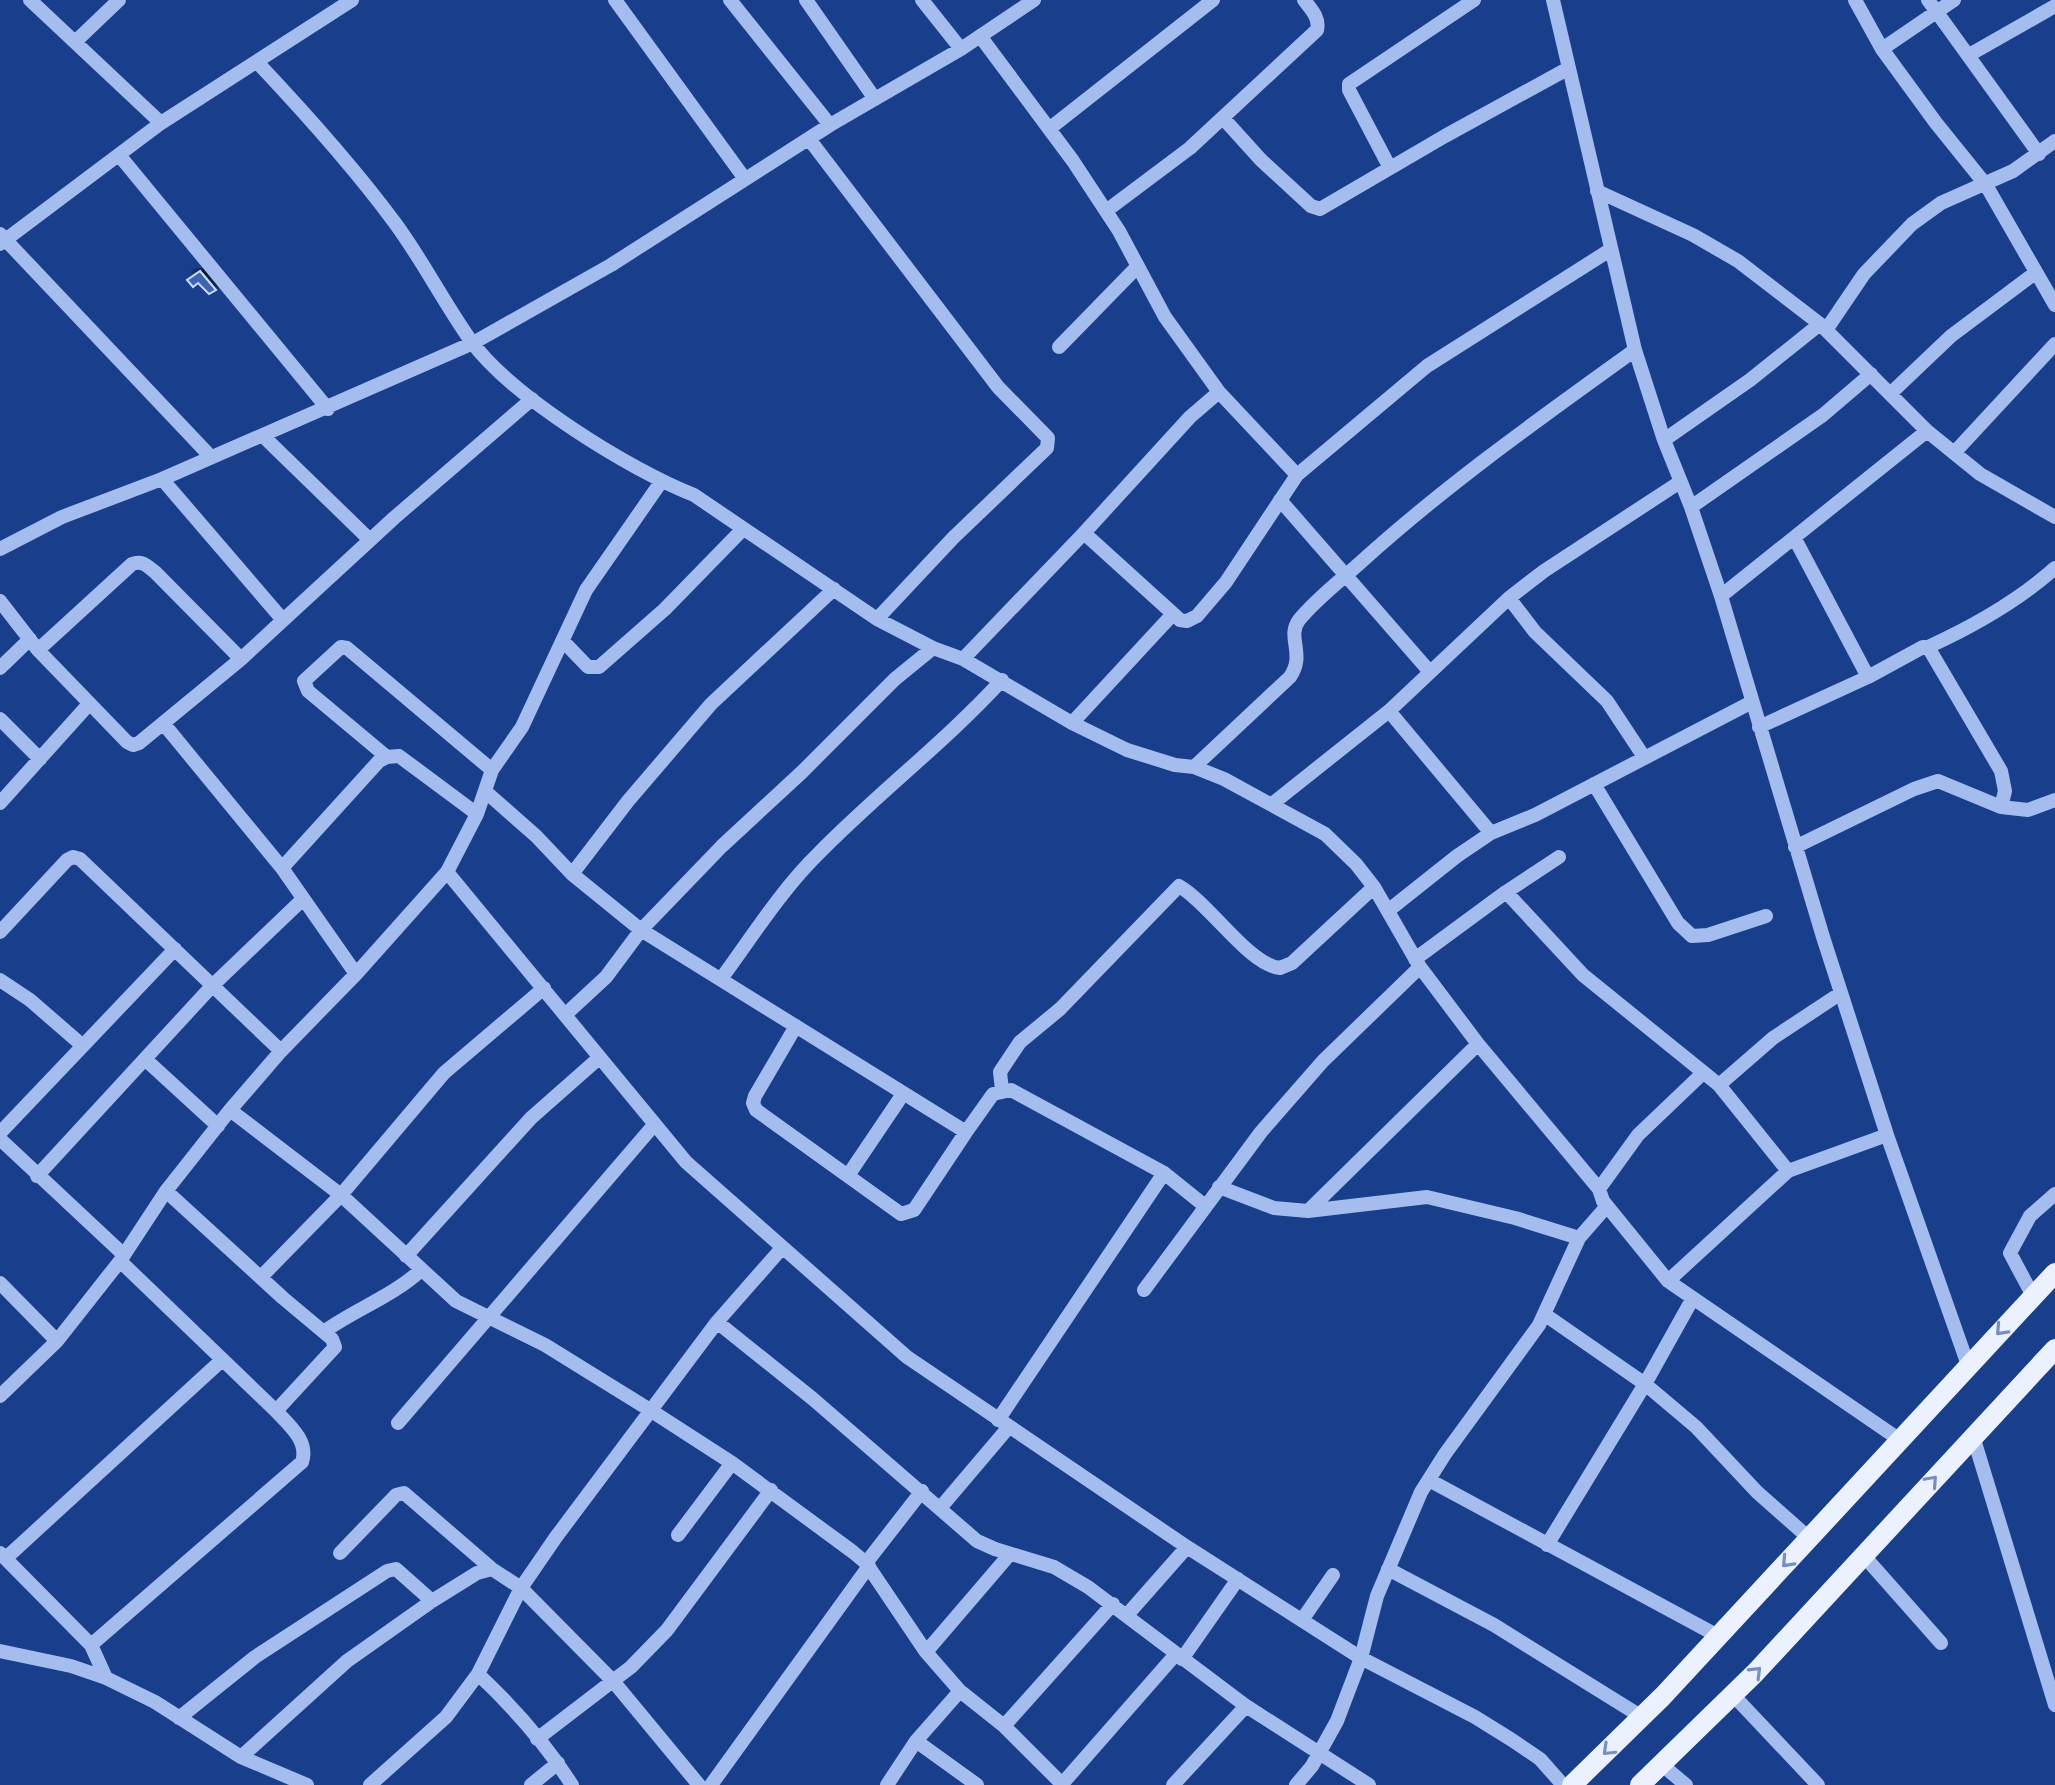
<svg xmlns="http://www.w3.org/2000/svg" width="2055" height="1785" viewBox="0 0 2055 1785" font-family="Jost,sans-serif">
<defs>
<filter id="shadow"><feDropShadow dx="7" dy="-7" stdDeviation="2" flood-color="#0009"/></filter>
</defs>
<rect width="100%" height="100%" fill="#193e8c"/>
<path fill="#3e64b3" stroke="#cadbfa" stroke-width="2" filter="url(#shadow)" d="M200,271l16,19 -7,4 -11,-11 -5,4 -6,-7z"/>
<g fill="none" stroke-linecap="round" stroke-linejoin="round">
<path stroke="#a5bdee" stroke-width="14" d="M30,0l131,123
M615,0l130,179
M730,0l100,125
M806,0l69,99
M922,0l39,49
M1553,0l82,350 29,90 27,67 30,89 102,341 64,198 81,230
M1855,0l27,49 54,74 50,62 69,120
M1928,0l111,154
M980,36l93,125 46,70 46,86 54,75
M75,42l44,-42
M1882,49l72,-49
M1969,55l86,-49
M257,62c49,52 96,104 138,161 28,38 49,80 76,118 40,55 159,129 223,154l183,124 56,29 30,11 109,64 55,27 48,15 19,2 30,12 101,55 31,30 18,23 46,80 58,77 121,145 4,12 65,80 232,159
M1223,118l38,42 50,46 9,3 125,-73 124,-68
M1049,129l164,-129
M809,139l189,248 50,51 -1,10 -94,90 -76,81
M119,155l209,254
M1390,168l-41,-78v-6l125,-84
M1597,191l96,44 45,26 82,63 107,107 53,43 75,43
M1106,211l84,-63 127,-118c3,-12 -6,-21 -13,-30
M0,234l211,223
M0,244l161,-121 191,-123
M1826,330l38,-56 48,-50 29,-21 72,-32 42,-30
M1059,347l79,-81
M1890,394l61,-58 84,-63
M263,436l107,104
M1664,440l86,-60 70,-56
M1954,453l101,-109
M162,479l121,141
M1280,500l150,172
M1691,507l132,-92 48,-41
M1084,533l96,87 7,1 10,-5 29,-34 71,-107 130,-109 183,-116
M1795,539l73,138
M0,549l62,-32 100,-38 311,-136 138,-78 219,-140 131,-76 73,-49
M1721,596l206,-165
M1509,598l26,34 72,69 37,56
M0,601l38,49 89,92 6,3 6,-2 102,-84 153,-141 138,-119
M563,641l25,26h11l66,-58 78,-80
M1928,647l73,124 4,20 -4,16
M38,650l94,-86c10,-4 15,2 23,8l86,87
M963,659l121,-126 106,-116 29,-25 78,83
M0,668l30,-29
M1389,711l102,122
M0,719l40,40
M163,723l119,145 74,106
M1072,723l101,-109
M1759,727l109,-50 55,-30h5c46,-21 89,-45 127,-79
M387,757l-79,-66 -4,-10 37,-34 6,1 145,122
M1194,767l96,-90c16,-23 -4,-40 9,-57 17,-21 42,-40 62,-58 86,-78 181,-145 274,-212
M1594,784l84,139 14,13 16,-1 58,-19
M486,792l50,44 36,38 69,56 325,202 27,-38 18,-4 153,83 41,33
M0,803l89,-99
M1272,804l117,-93 120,-113 35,-27 136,-89
M1795,847l119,-58 24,-8 63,26 27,3 27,-10
M282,868l97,-107 8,-4 12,-1 78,58
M447,872l239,290 221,195 280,190 174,111 114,59 37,23 28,19 23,26
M572,874l56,-73 83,-97 123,-115
M1506,892l77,83 136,110 69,86
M1389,910l68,-54 34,-23 44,-18 217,-113
M0,932l67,-72 6,-3 7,2 201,192
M1415,959l91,-67 53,-35
M721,979c31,-42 60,-89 98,-126 59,-60 126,-111 183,-173
M0,980l30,20 53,46
M565,1015l41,-38 35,-47 81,-84 80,-74 93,-93 38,-31
M796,1026l-41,70 -2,7 3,7 145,104 13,-4 52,-78
M145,1059l73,67
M1719,1085l54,-47 68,-45
M1002,1090l-2,-18 20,-30 40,-33 119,-123c30,17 70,79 101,82l12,-5 82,-76
M230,1110l111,85 115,106 89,44 105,65 82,53 121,89 13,11 60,89 34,39 44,35 59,59
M0,1133l175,-184
M0,1139l124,116
M849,1174l54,-80
M37,1176l176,-191 90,-86
M1219,1187l55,21 34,3 119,-14 88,21 64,20
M1599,1189l39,-54 65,-62
M166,1191l117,107 49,41 3,8 -59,64
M1308,1211l170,-167
M406,1256l125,-138 68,-60
M261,1277l80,-82 103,-122 100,-85
M1668,1281l120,-110 99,-36
M0,1283l57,58
M1144,1290l117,-158 62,-71 97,-94
M2033,1296l-23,-43 20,-37 25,-22
M1544,1314l101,70 51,43 61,65 52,46
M717,1322l96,77 164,142 18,8 59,18 34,20 158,119 123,79
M325,1331c31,-22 68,-35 96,-61
M0,1396l57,-55 63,-80 46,-70 64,-81 51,-59 75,-77 91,-102 30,-58 15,-44 30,-43 64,-137 75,-108
M998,1420l166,-247
M398,1423l256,-298
M1973,1436l82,269
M1429,1480l289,156
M941,1507l67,-79
M678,1535l54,-72
M1547,1545l98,-161 48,-86
M0,1553l91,92 15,33
M340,1553l56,-58 8,-2 88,76
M1864,1556l77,87
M6,1558l216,-198
M866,1563l56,-72
M1388,1569l106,56 148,92
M1127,1615l60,-68
M1302,1620l31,-45
M91,1645l211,-183c7,-21 -13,-37 -26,-51l-156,-150
M0,1651l71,15 35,12 49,24 86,55 66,28
M926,1652l84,-98
M1182,1659l56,-80
M478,1674c35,33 68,70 94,111
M1733,1695l85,90
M179,1718l76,-61 132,-86 9,-2 36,32
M1004,1726l109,-122
M537,1739l94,-72 36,-37 104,-140
M916,1741l61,44
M241,1757l106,-96 85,-60 45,-28 15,-4 29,19 92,93 86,104
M1661,1764l25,21
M1062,1784l114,-130
M370,1785l76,-68 32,-43 43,-86 35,-51 161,-215 65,-74
M531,1785l27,-22
M711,1785l158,-219
M887,1785l29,-44 44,-50
M1173,1785l73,-79
M1296,1785l16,-19 25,-45 24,-63 16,-62 44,-104 24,-38 94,-129 40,-87 28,-32"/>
<path stroke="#ebf1ff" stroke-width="20" d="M1572,1785l91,-89 392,-423
M1640,1785l115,-112 300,-324"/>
</g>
<defs><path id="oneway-chevron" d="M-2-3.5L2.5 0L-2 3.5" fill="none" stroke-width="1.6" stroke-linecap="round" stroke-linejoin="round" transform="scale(2)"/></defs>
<g stroke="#778fc0">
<use href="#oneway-chevron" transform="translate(2001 1330) rotate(133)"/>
<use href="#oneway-chevron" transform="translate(1932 1481) rotate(-48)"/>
<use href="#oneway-chevron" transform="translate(1787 1562) rotate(133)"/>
<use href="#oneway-chevron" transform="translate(1756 1672) rotate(-45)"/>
<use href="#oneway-chevron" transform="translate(1608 1750) rotate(136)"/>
</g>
</svg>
